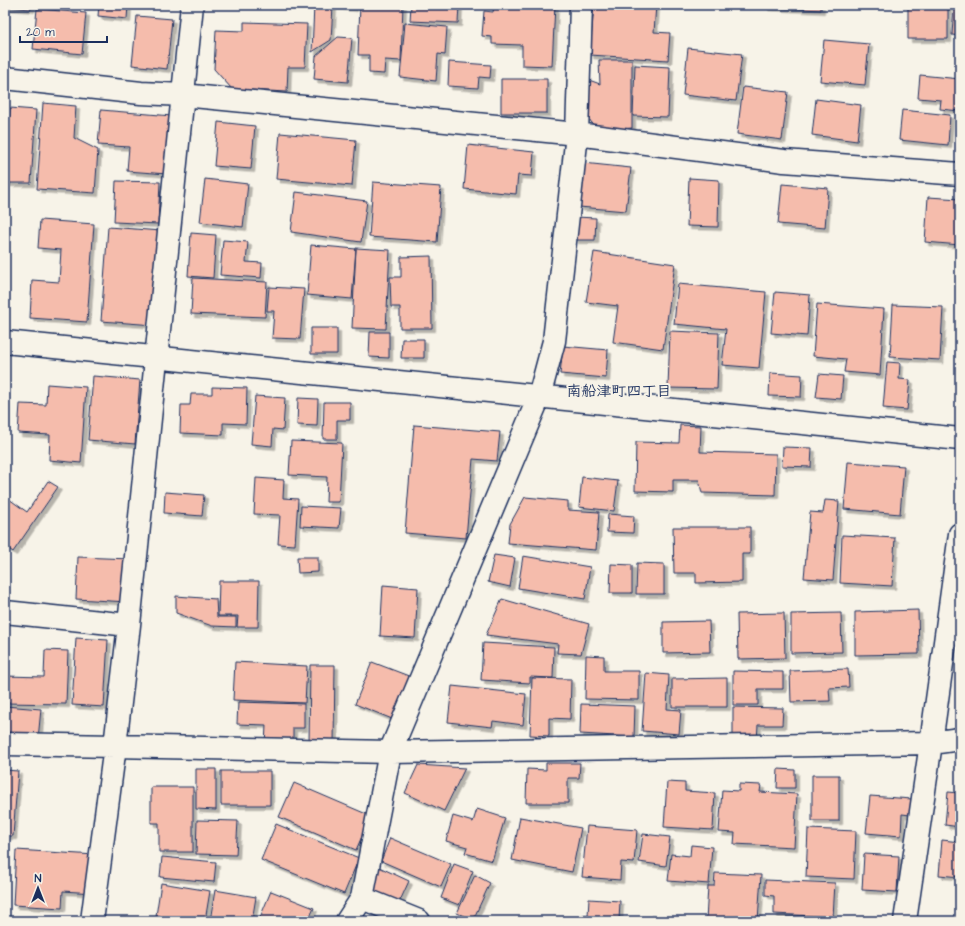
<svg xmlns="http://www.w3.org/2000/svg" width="965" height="926" viewBox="0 0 965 926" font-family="'Architects Daughter','Klee One',sans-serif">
<defs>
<filter id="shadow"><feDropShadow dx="3.5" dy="3.5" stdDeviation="0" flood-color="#0004"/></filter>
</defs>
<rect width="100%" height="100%" fill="#f7f3e8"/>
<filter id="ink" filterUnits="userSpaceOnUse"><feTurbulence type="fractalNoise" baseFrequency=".025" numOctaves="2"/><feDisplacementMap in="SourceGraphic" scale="8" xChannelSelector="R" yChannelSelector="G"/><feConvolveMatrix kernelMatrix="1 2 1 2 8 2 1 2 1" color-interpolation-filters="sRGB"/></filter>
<g filter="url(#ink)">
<path fill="#f5bcac" stroke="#1b2f5e" filter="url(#shadow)" d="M5,5h27l-1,4 -26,-2z
M99,5h29l-1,14 -29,-3z
M314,5h40v3l-21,-2 -2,34 -19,12z
M360,5h43l-2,56 -16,-1 -1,14 -15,-1v-18h-11z
M411,5h48l-1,18 -48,-2z
M494,5h61l-3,61 -30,-1v-20l-30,-1v-7l-10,-1 2,-25 9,1z
M594,5h62l-2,27 16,1 -2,27 -78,-5z
M765,5h56v5l-56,-3z
M908,5h40v34h-40z
M954,5h6v31l-8,-1z
M37,9l49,4 -4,41 -49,-5z
M137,16l35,3 -5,50 -35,-4z
M244,22l63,2 -2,43h-17l-1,25 -55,-3 -18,-20 2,-39 28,1z
M405,23l42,4 -2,28 -7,-1 -2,27 -36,-4z
M338,37l14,1 -4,44 -34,-3 2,-23z
M824,40l45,4 -4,41 -45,-4z
M688,48l54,6 -6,47 -53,-6z
M599,60h33v68l-34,3 -15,-20 6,-31 11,4z
M449,62l42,3 -1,13 -11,-1 -1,11 -30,-2z
M635,65l35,2 -2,50 -35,-1z
M920,75l40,4v32l-20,-2 1,-9 -23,-2z
M501,79h46v34h-46z
M743,87l45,5 -6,48 -45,-6z
M816,99l45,6 -4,36 -45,-6z
M43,103l33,3 -2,32 24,12 -3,43 -58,-4z
M10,108l26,2 -5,73h-25z
M101,110l71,6 -5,58 -40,-3 2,-24 -31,-2z
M902,110l48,5 -2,30 -49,-5z
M218,122l37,4 -4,43 -37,-3z
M280,133l76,7 -4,46 -76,-7z
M468,145l66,7 -2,24 -14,-1 -2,19 -52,-5z
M583,163l48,5 -5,43 -47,-4z
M689,178l30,2 -1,47 -31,-1z
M205,179l43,5 -5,43 -43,-5z
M116,181l44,1 -2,42 -44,-2z
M373,182l68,5 -4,55 -68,-5z
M782,184l46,4 -3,40 -47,-4z
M296,192l71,9 -6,41 -70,-10z
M928,197l32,2v46l-35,-3z
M575,217l21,1 -1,22h-20z
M40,220l54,4 -7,98 -57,-4 2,-38 27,2 2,-32 -23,-2z
M108,227l53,4 -7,94 -53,-4z
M191,233l25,2 -3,43 -25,-2z
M223,240l25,2 -2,20 16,1 -1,15 -41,-3z
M311,245l45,4 -4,50 -45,-4z
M356,248l34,2 -4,79 -34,-1z
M594,252l81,12 -12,85 -50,-7 5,-36 -32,-4z
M431,256l1,72h-32v-21h-9l-1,-30h11v-20z
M193,278l74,4 -2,35 -74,-3z
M678,284l88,8 -7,76 -37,-3 4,-36 -52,-5z
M269,287l35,2 -4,50 -28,-1 2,-27h-7z
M775,292l35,3 -3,41 -36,-3z
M817,304l67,5 -4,66 -36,-3 2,-13 -33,-3z
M893,305l50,2 -3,53 -50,-3z
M311,328h26v26h-26z
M670,331l49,2 -2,56 -49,-1z
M370,332h19v26l-20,-1z
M402,339h22v19h-23z
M563,346l45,4 -2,28 -46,-4z
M887,362l13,1 -1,16 11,1 -3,30 -24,-2z
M770,373l32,2 -1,22 -32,-1z
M819,374l24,2 -2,23 -25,-2z
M93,376l47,4 -5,64 -47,-4z
M47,384l39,3 -5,76 -32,-3 1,-25 -32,-2 2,-29 26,1z
M212,387l35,1 -1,36 -23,-1v12l-43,-2 1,-28h9l1,-11h21z
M255,396l30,2 -2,32 -10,-1 -1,17 -21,-2z
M298,398l20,1 -1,27 -20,-1z
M324,402h26v18h-13v19h-14z
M414,425l86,7 -3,29 -24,-2 -7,79 -61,-5z
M680,425l21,1 -1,26 76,2 -1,41 -73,-2 -3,-13h-26v12l-38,-1 1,-49 43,1z
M291,441l51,2 -3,59h-13l1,-25 -38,-2z
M783,447l29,1 -1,19 -29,-1z
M848,462l56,4 -4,48 -56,-5z
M582,477l36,4 -4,30 -35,-4z
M256,478l28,2 -1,18 15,1 -3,46 -17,-1 2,-29 -26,-1z
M48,481l10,6 -45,65 -8,-6v-42l4,-5 18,13z
M165,492l39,3 -2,21 -38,-3z
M525,497l43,4v9l31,2 -3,38 -88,-7 2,-19z
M825,500l14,1 -6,79 -29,-2 6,-66 13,1z
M301,506l40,2 -2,20 -39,-2z
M608,514l26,2 -1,17 -26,-1z
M673,527h77v27h-8v28l-46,1v-10h-22z
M842,535l53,3 -3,48 -52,-3z
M494,555l21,3 -5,29 -22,-5z
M523,556l67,11 -5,32 -67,-11z
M78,557l53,2 -3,43 -52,-3z
M297,557h21v15l-20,1z
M637,563l27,1v30h-28z
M611,564l21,1v28h-22z
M219,581h40l-1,46h-21l1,-11h-20z
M383,585l35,3 -3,50 -35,-2z
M176,596l40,3 1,18h19v10l-24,-1 -36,-13z
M502,599l87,25 -8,30 -24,-1 1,-9 -72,-9z
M918,610l1,44 -64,1v-43z
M784,613l1,45 -47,1 -1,-45z
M841,613l1,39 -51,1v-39z
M709,621l1,31 -47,1v-31z
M76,638l32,2 -4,67 -32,-2z
M483,643l71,4 -1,31 -23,-1v6l-49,-3z
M45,650l23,1 -2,53 -61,-1v-27l39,1z
M586,655l18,1v15h35v29l-54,-1z
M235,662l72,4 -2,37 -72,-3z
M372,662l42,16 -17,43 -42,-17z
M310,665h25l-1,79h-25z
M848,669l1,18 -20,1 1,13 -39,1 -1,-31z
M733,671l50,1v17h-25v16h-25z
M646,673l23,2 -2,34 14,1 -2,24 -37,-3z
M532,678l39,1 -1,40 -21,-1v18l-19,-1z
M727,678v29h-55v-28z
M452,686l74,8 -3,31 -30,-4 -1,6 -44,-5z
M238,702l66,2v24h-11v19l-28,-1 1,-21 -29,-1z
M581,704l54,2 -1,31 -54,-3z
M5,706l36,3 -3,30 -33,-3z
M733,707l50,1 -1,17h-24l-1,16h-24z
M546,763h34l-1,15h-11v25h-42l1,-34 19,1z
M418,765l47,3 -21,43 -39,-18z
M196,769h20v41l-20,-1z
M778,769l17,1v18h-18z
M5,770l13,1 -5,65h-8z
M221,771h49v34h-49z
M812,775h27v46h-27z
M667,782l18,1v8l30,2 -2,37 -49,-3z
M294,783l77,33 -15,34 -77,-33z
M739,784l22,1 -1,7 37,2 -3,53 -60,-3 1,-11 -16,-1 3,-42 17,1z
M151,787h42v65h-34v-29h-8z
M948,792l12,1v34l-15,-2z
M870,796l42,3 -2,16 -8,-1 -1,22 -35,-3z
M477,809l28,9 -13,43 -27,-8 2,-6 -21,-6 7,-25 20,6z
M520,817l61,11 -9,44 -60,-12z
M197,820l41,1 -2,34 -40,-1z
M276,824l83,34 -15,36 -83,-34z
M587,826l50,4 -3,33 -13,-1 -1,18 -38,-3z
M808,829l48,2 -2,48 -48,-2z
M643,834l27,3 -4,29 -27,-4z
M390,838l61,26 -10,23 -60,-26z
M942,840l18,2v35l-21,-2z
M691,845l21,2 -3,37 -41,-3 3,-27 19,2z
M16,850l79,5 -2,38 -30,-2 -1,17 -49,-3z
M864,854l35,2 -2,36 -35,-2z
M162,857l54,5 -2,20 -54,-5z
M454,864l19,7 -14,34 -18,-7z
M379,867l30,14 -10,22 -30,-15z
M715,873l46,2 -3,46h-52l2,-35h6z
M475,875l15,8 -17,37 -16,-7z
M765,880l70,3 -2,34 -59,-3v-18l-9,-1z
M161,883l49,8 -5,30h-13l-36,-5z
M215,890l41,7 -4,24h-42z
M271,891l43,17 -6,13h-46l-3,-1z
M589,899l31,2 -1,20h-37v-6l6,1z
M651,916l32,2v3h-32z"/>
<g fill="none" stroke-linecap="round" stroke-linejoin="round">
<g stroke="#1b2f5e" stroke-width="25">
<path id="minor" d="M5,78l136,15 42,2 394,39 207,27 176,13
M5,342l955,97
M5,612l124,13
M5,744l110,2 275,6 541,-9 29,-4
M362,898l57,23
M92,921l23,-175 14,-121 63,-620
M347,921l15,-23 28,-146 149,-355 15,-56 23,-207 4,-129
M905,921l26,-178 29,-209"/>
</g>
<use href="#minor" stroke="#f7f3e8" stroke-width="22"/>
</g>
</g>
<g text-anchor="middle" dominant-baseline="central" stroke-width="4" stroke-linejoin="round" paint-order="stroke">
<g font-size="15" font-weight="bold" fill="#1b2f5e" stroke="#f7f3e8">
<text x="619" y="391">南船津町四丁目</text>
</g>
</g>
<rect width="965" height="926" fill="none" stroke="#f7f3e8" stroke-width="20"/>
<rect x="10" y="10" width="945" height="906" fill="none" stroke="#1b2f5e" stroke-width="1.5" filter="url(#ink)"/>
<g transform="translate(38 888)" stroke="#f7f3e8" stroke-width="3" paint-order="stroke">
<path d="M0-3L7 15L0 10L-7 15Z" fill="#1b2f5e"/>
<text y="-6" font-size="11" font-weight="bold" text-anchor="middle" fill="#1b2f5e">N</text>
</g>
<path d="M20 36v6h87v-6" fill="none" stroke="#1b2f5e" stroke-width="2"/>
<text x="26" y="36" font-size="12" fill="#1b2f5e" stroke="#f7f3e8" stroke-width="3" paint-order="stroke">20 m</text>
</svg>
